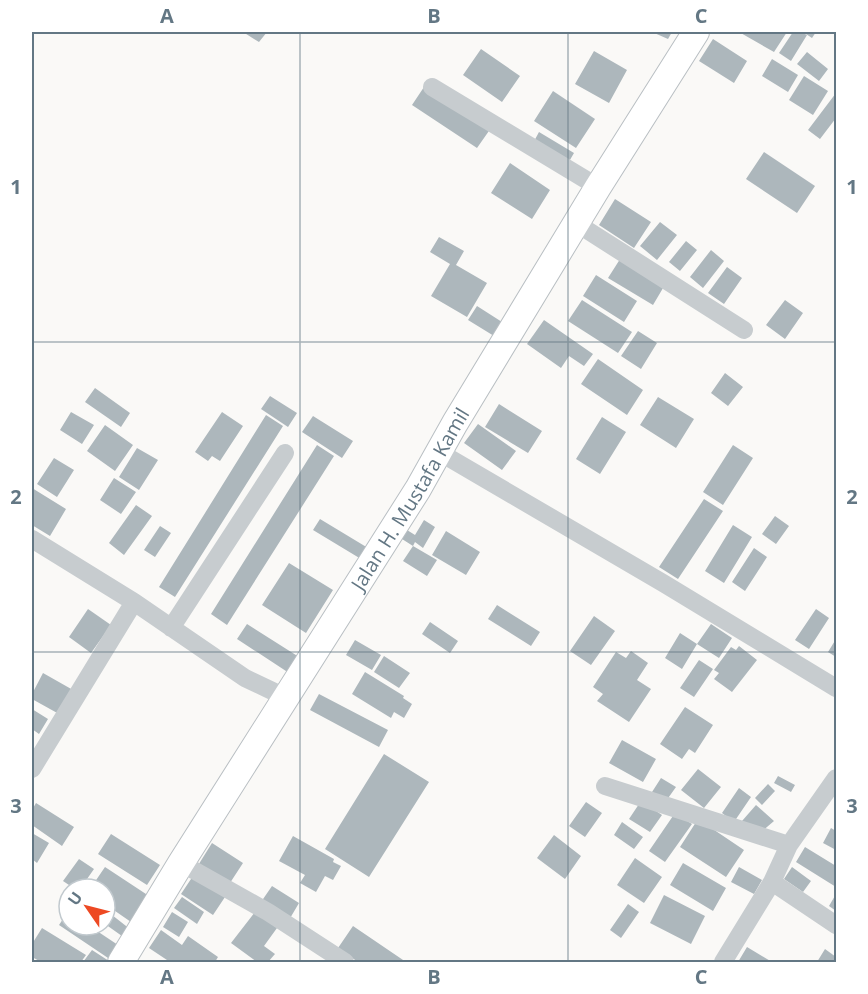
<svg xmlns="http://www.w3.org/2000/svg" width="868" height="994" viewBox="0 0 868 994" font-family="'Open Sans',sans-serif">
<rect width="100%" height="100%" fill="#faf9f7"/>
<path fill="#adb7bc" d="M243,32h24l-8,10z
M652,32h20l-4,7z
M739,32h48l-13,20z
M793,32h8l6,3 -16,26 -12,-8z
M803,32h13l-4,6z
M713,39l34,22 -13,22 -35,-22z
M481,49l39,27 -18,26 -39,-27z
M594,51l33,19 -18,33 -34,-19z
M807,52l21,17 -9,12 -22,-17z
M772,59l26,16 -10,17 -26,-16z
M804,76l24,15 -15,24 -24,-15z
M426,84l65,44 -14,20 -65,-43z
M553,91l42,28 -19,29 -42,-27z
M836,93v25l-16,21 -12,-9z
M539,132l35,21 -7,12 -35,-20z
M764,152l51,34 -18,27 -51,-34z
M510,163l40,27 -18,29 -41,-26z
M615,199l36,23 -17,26 -35,-23z
M660,222l17,13 -20,25 -17,-14z
M439,237l25,14 -8,14 31,18 -20,34 -36,-21 19,-32 -20,-12z
M686,241l11,9 -17,21 -11,-9z
M711,250l13,11 -21,27 -13,-11z
M622,256l44,27 -13,22 -45,-27z
M727,267l15,11 -18,26 -16,-11z
M596,275l41,26 -13,21 -41,-26z
M582,300l50,32 -14,21 -50,-32z
M785,300l18,13 -18,26 -19,-14z
M477,306l25,16 -8,14 -26,-16z
M544,320l49,34 -9,12 -15,-10 -8,12 -34,-24z
M638,331l19,12 -16,26 -20,-13z
M598,359l45,31 -16,25 -46,-31z
M725,373l18,14 -15,19 -17,-13z
M95,388l35,25 -9,14 -36,-25z
M270,396l27,17 -9,14 -27,-18z
M658,397l36,22 -18,29 -36,-23z
M499,404l43,27 -14,22 -43,-26z
M71,412l23,13 -12,19 -22,-14z
M222,412l21,14 -23,35 -8,-5 -4,5 -13,-9z
M266,415l17,11 -108,171 -16,-10z
M313,416l40,25 -11,17 -40,-26z
M602,417l24,15 -26,42 -24,-15z
M478,424l38,27 -14,19 -38,-27z
M105,425l28,20 -18,26 -28,-20z
M317,445l17,11 -107,169 -16,-11z
M733,445l20,13 -30,47 -20,-13z
M137,448l21,12 -19,30 -20,-13z
M54,458l20,12 -17,27 -20,-13z
M114,478l22,14 -15,22 -21,-14z
M32,488l34,21 -16,27 -18,-11z
M704,499l19,12 -45,68 -19,-12z
M136,505l16,11 -28,39 -15,-12z
M775,516l14,10 -13,18 -14,-10z
M320,519l48,29 -7,11 -48,-29z
M424,520l11,7 -12,21 -8,-6 -2,4 -11,-7 5,-9 8,5z
M733,525l19,12 -28,46 -19,-12z
M160,526l11,7 -16,24 -11,-7z
M446,531l34,21 -14,23 -34,-20z
M413,546l24,14 -10,16 -24,-15z
M754,548l13,9 -22,34 -13,-9z
M289,563l44,27 -27,43 -44,-28z
M497,605l43,27 -9,14 -43,-27z
M88,609l23,16 -20,28 -22,-16z
M816,609l13,9 -20,31 -14,-9z
M594,616l21,15 -24,34 -21,-14z
M430,622l28,19 -8,12 -28,-19z
M247,624l52,33 -10,16 -52,-34z
M711,624l21,14 -13,20 -22,-14 -15,25 -17,-11 15,-25 17,11z
M836,639v18l-8,-5z
M355,640l26,15 -9,15 -26,-15z
M739,646l18,14 -25,32 -18,-13 5,-6 -5,-3 17,-23 5,3z
M631,651l17,12 -11,17 14,9 -22,33 -32,-21 6,-7 -10,-7 23,-35 10,6z
M384,656l26,17 -11,15 -25,-16z
M699,660l14,9 -19,28 -14,-9z
M365,672l39,24 -1,2 9,6 -8,14 -10,-6 -3,6 -39,-24z
M43,673l30,17 -14,24 -27,-15v-5z
M319,694l69,36 -9,17 -69,-37z
M685,707l28,18 -18,28 -6,-4 -7,10 -22,-15z
M32,709l16,10 -9,15 -7,-5z
M622,740l34,19 -13,23 -34,-19z
M384,754l45,28 -60,95 -44,-28z
M698,769l23,18 -17,21 -23,-18z
M778,776l17,9 -4,7 -17,-9z
M661,778l15,9 -10,14 -14,-9z
M768,784l7,7 -13,14 -7,-7z
M739,788l12,9 -17,25 -12,-9z
M641,801l21,14 -12,17 -21,-13z
M586,802l16,11 -17,24 -16,-11z
M36,803l38,24 -12,19 -30,-21v-15z
M756,805l18,16 -14,12 -18,-12z
M675,813l17,11 -27,38 -16,-11z
M698,819l46,31 -18,27 -46,-30z
M622,822l21,15 -9,12 -20,-14z
M831,828l5,3v19l-13,-7z
M32,833l17,10 -12,20 -5,-4z
M111,834l49,31 -13,20 -49,-31z
M554,835l27,21 -16,23 -28,-21z
M293,836l41,23 -1,3 8,4 -8,14 -8,-4 -9,16 -16,-9 5,-8 -26,-14z
M212,843l31,20 -15,23 -31,-19z
M805,847l31,19v21l-40,-25z
M635,858l27,19 -18,26 -27,-18z
M79,859l15,10 -14,20h-5l-12,-8z
M683,863l43,25 -13,23 -43,-26z
M105,867l44,29 -18,26 -26,-18v-15h-15z
M739,867l23,13 -8,14 -23,-12z
M792,867l19,14 -8,11 -19,-13z
M195,873l32,21 -14,21 -32,-21z
M272,886l27,17 -10,17 -28,-18z
M836,894v17l-7,-5z
M664,895l41,21 -14,28 -41,-21z
M182,897l22,15 -7,12 -23,-16z
M628,904l11,8 -18,26 -11,-8z
M69,910v15h32l-4,6 27,18 -10,13 -55,-37z
M172,912l16,10 -9,15 -16,-10z
M255,912l22,16 -13,18 11,8 -7,8h-11l-26,-19z
M112,915l23,18 -6,8 -24,-17z
M353,926l53,36h-48l-20,-14z
M42,928l44,27 -5,7h-40l-9,-5v-13z
M161,930l21,15 6,-9 30,21 -3,5h-45l-21,-14z
M747,947l25,15h-34z
M825,949l11,8v5h-19z
M92,950l17,11 -1,1h-25z"/>
<g fill="none" stroke-linecap="round" stroke-linejoin="round">
<g stroke="#b9bfc3" stroke-width="28">
<g id="secondary">
<path id="s1" d="M121,962l60,-99 237,-374 37,-66 143,-236 98,-155"/>
</g>
</g>
<path stroke="#c7cccf" stroke-width="18" d="M432,87l166,100
M576,223l168,107
M439,452l224,131 173,105
M32,539l102,63 111,76 42,20
M171,628l114,-175
M32,769l102,-167
M605,786l184,59
M181,863l87,49 77,50
M772,882l64,43
M723,962l49,-80 17,-37 47,-67"/>
<use href="#secondary" stroke="#fff" stroke-width="26"/>
</g>
<path fill="none" stroke="#637784" stroke-width="1.5" stroke-opacity="0.55" d="M300,32v930M568,32v930M32,342h804M32,652h804"/>
<g text-anchor="middle" dominant-baseline="central" stroke-width="6" stroke-linejoin="round" paint-order="stroke">
<g font-size="20" fill="#637784" stroke="#fff">
<text stroke="none"><textPath href="#s1" startOffset="546">Jalan H. Mustafa Kamil</textPath></text>
</g>
</g>
<rect width="868" height="994" fill="none" stroke="#ffffff" stroke-width="66"/>
<g transform="translate(87 907) rotate(305)"><circle r="28" fill="#ffffff" stroke="#c1c9ce" stroke-width="1.5"/>
<path d="M0-4.5L10 22L0 15L-10 22Z" fill="#ed4923"/>
<text y="-9" font-size="16" font-weight="bold" text-anchor="middle" fill="#637784">U</text>
</g>
<rect x="33" y="33" width="802" height="928" fill="none" stroke="#637784" stroke-width="2"/>
<g font-size="20" text-anchor="middle" font-weight="bold" fill="#637784">
<text x="167" y="23">A</text>
<text x="434" y="23">B</text>
<text x="701" y="23">C</text>
<text x="16" y="194">1</text>
<text x="852" y="194">1</text>
<text x="16" y="504">2</text>
<text x="852" y="504">2</text>
<text x="16" y="813">3</text>
<text x="852" y="813">3</text>
<text x="167" y="984">A</text>
<text x="434" y="984">B</text>
<text x="701" y="984">C</text>
</g>
</svg>
